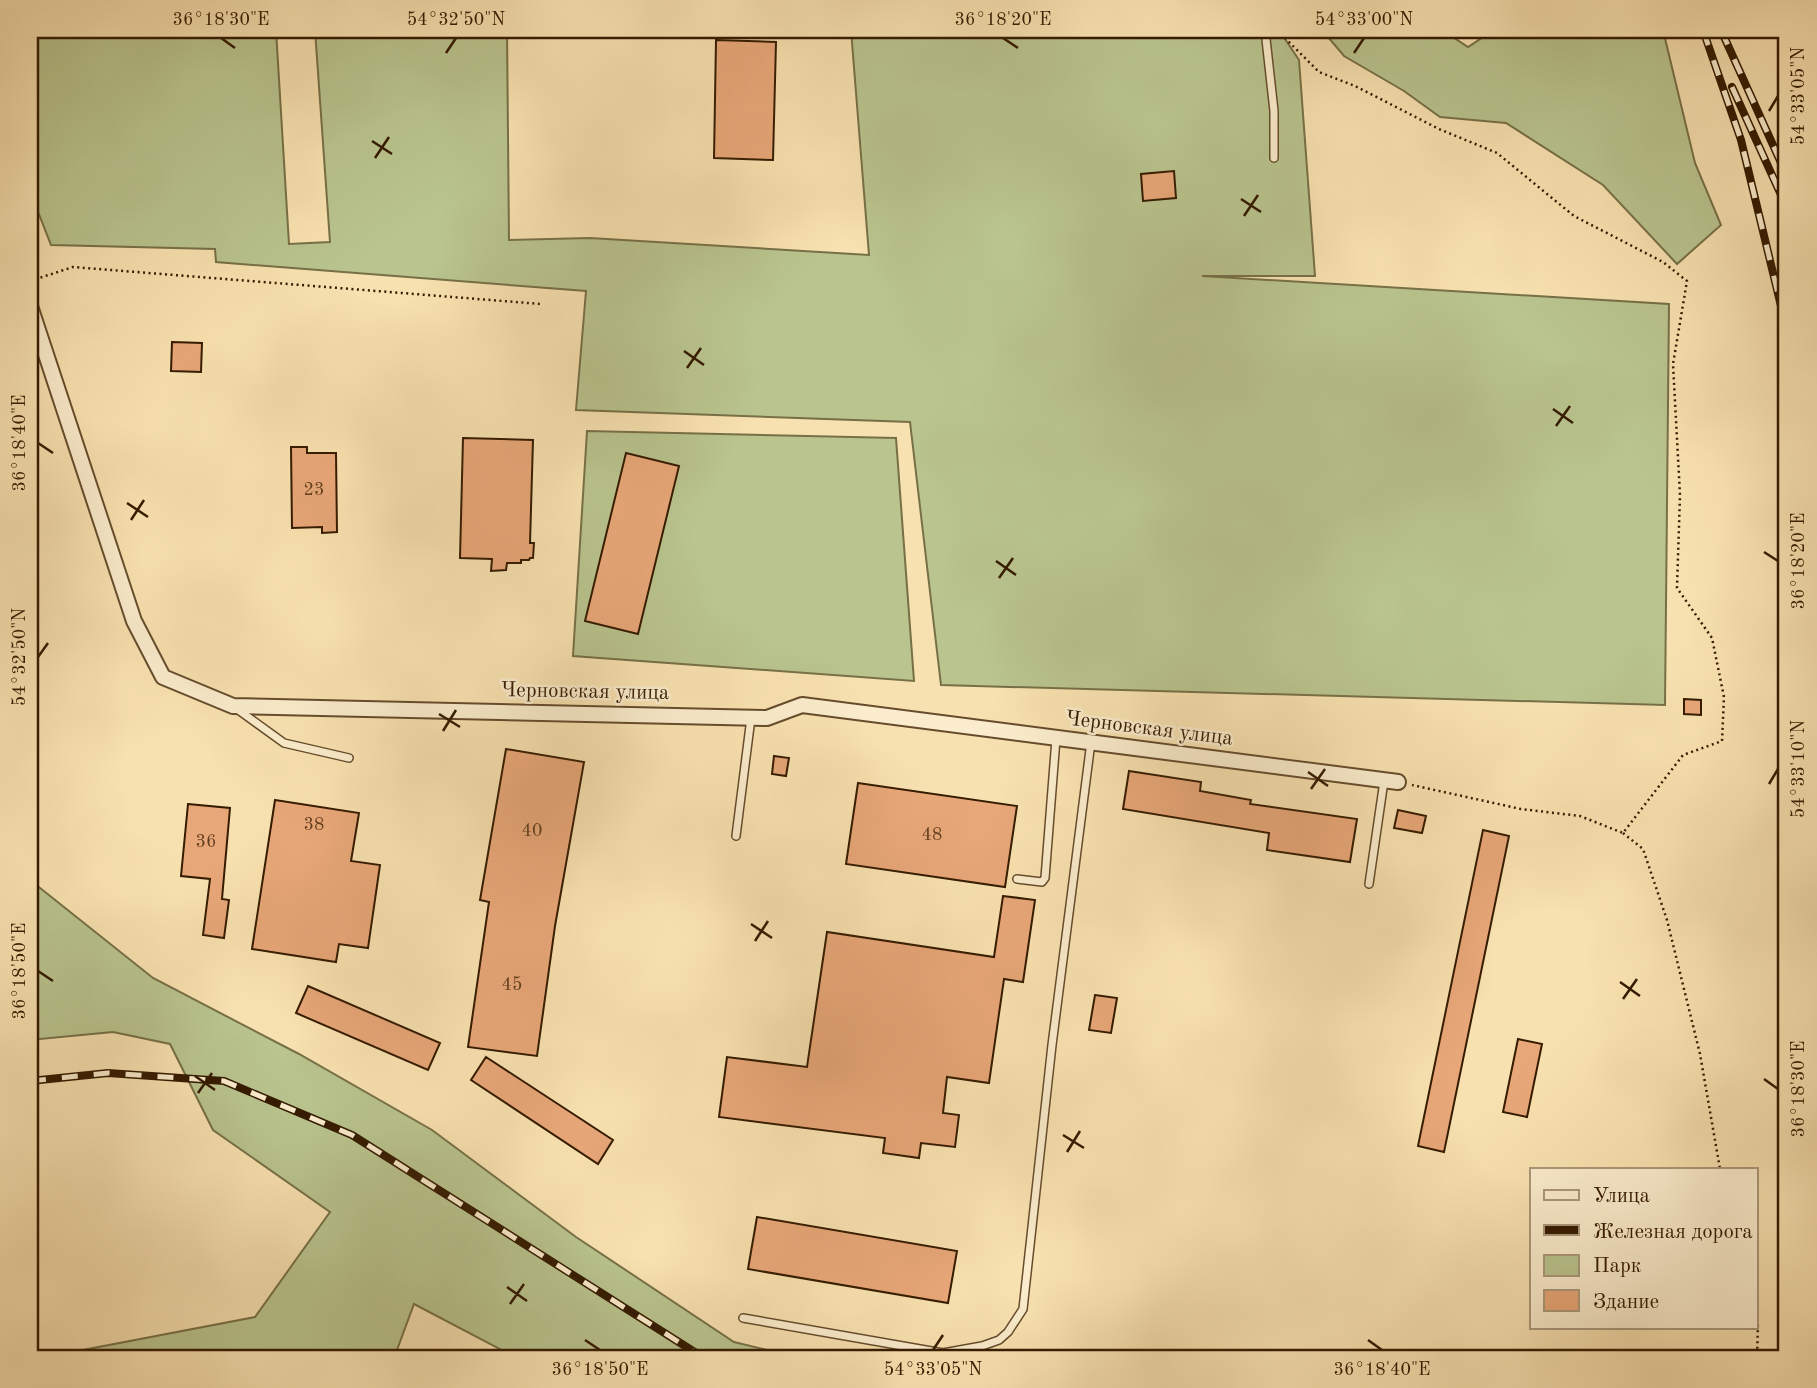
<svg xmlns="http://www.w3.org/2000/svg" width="1817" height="1388" viewBox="0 0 1817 1388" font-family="'Old Standard TT',serif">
<rect width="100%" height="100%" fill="#f8e1b0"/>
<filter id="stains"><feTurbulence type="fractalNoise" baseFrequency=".00286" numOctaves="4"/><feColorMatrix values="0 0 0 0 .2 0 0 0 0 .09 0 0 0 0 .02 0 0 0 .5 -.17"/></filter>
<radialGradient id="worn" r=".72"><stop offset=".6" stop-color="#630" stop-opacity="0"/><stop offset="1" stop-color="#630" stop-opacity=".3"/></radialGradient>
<path fill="#b9c48e" stroke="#777047" stroke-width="2" d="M30,30h246l13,214 41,-2 -15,-212h192l2,210 81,-2 279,17 -18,-225h428l20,30 16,216h-113l467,28 -4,401 -724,-20 -31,-263 -334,-12 10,-119 -370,-29 -1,-13 -164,-4 -21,-54z
M1322,30h120l26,17 26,-17h169l32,133 26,62 -44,39 -74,-79 -97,-62 -66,-6 -36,-26 -60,-35z
M587,431l309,7 18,243 -341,-25z
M30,880l123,98 146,76 133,76 144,107 158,105 67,16h-284l-103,-54 -20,54h-353l214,-41 75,-105 -117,-82 -43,-86 -57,-12 -83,8z"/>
<path fill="#e8a778" stroke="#351b00" stroke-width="2" d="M716,40l60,2 -3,118 -59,-2z
M1174,171l2,27 -33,3 -2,-27z
M172,342l30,1 -1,29 -30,-1z
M463,438l70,2 -3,103h4l-1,15h-3l-1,2h-8v3h-14l-1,7 -15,1 1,-12 -32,-1z
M291,447h16v6h29l1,79 -15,1v-6l-30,1z
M626,453l53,13 -41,168 -53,-13z
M1684,699l17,1v15l-17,-1z
M506,749l78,13 -29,164 -18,130 -69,-9 21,-145 -9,-2z
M774,756l15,2 -3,18 -14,-2z
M1129,771l72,11 -1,9 51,9 -1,4 107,15 -7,43 -83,-12 2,-17 -146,-24z
M858,783l159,23 -12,81 -159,-23z
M275,800l84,13 -8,48 29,4 -12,83 -29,-4 -3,18 -84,-13z
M188,804l42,4 -8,91 7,1 -5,38 -21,-3 7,-56 -29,-3z
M1398,810l28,6 -4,17 -28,-5z
M1483,830l26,6 -65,316 -26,-6z
M1003,896l32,4 -12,82 -19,-3 -15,104 -42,-6 -4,36 16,2 -4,32 -34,-4 -2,15 -36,-5 2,-15 -166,-21 8,-60 80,10 20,-135 167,25z
M308,986l132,57 -12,27 -132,-57z
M1095,995l22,3 -6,35 -22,-3z
M1518,1039l24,5 -15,73 -24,-5z
M486,1057l127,83 -15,24 -127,-84z
M757,1217l200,34 -9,52 -200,-34z"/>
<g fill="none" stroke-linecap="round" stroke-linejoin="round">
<g stroke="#664c2c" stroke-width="10">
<path id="service" d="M1265,30l9,81v47
M237,709l47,34 65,15
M736,836l15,-118
M1017,879l25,3 3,-4 11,-139
M1369,884l15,-103
M743,1318l200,35 39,-7 17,-6 9,-8 15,-23 29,-264 39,-303"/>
</g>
<g stroke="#664c2c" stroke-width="18">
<path id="minor" d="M30,306l104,315 29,56 70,29 534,12 35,-13 596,77"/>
</g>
<path stroke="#351b00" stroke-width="2.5" stroke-dasharray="2 3.5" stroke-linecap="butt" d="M1277,30l42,42 36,14 84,43 58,24 77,63 89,46 24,19 -14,83 7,131 -3,93 35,50 12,59 -2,44 -39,14 -60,78 -43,-17 -59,-7 -109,-24
M30,281l43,-14 468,37
M1623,833l20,16 24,71 33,134 20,115
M1756,1314l2,9 -1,35"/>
<use href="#service" stroke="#faeccc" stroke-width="7"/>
<use href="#minor" stroke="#faeccc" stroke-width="14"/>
<g stroke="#351b00" stroke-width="8">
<path id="rail" d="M1703,30l38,110 46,191
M1721,30l66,146
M1732,87l55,121
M30,1081l78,-8 116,8 128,54 352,223"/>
</g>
<use href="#rail" stroke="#faeccc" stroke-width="5" stroke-dasharray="16" stroke-linecap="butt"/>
</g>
<path fill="none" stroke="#351b00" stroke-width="2.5" d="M221,38l14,10M1003,38l15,10M446,53l10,-15M1354,53l10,-15M1769,111l9,-15M372,141l20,13M375,158l14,-21M1241,199l20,13M1244,216l14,-21M684,351l20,14M687,368l14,-20M1553,409l20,14M1556,426l14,-20M38,443l15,10M127,503l21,14M131,520l13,-20M1764,552l14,9M996,561l20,14M999,578l14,-20M38,657l10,-14M439,714l21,13M443,731l13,-21M1308,772l20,14M1769,784l9,-15M1311,789l14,-20M751,924l21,14M755,941l13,-20M38,971l15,10M1620,982l20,14M1623,999l14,-20M195,1076l20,14M1764,1079l14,10M198,1093l14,-20M1063,1135l21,13M1067,1152l13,-21M507,1287l20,14M510,1304l14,-20M585,1340l15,10M1368,1340l14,10M933,1350l10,-15"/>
<g text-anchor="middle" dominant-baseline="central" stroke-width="5" stroke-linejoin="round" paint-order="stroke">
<g font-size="18" fill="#623e1e">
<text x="314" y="490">23</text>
<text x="314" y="825">38</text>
<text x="532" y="831">40</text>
<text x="932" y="835">48</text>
<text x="206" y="842">36</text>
<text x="512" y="985">45</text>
</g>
<g font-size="21" fill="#351b00" stroke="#faeccc">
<text transform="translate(585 692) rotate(1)">Черновская улица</text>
<text transform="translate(1149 729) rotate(7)">Черновская улица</text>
</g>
</g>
<rect width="1817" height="1388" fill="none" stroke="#f8e1b0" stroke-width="77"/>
<rect x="1530" y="1168" width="228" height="161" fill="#faeccc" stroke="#ab987a" stroke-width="2"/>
<rect x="1544" y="1190" width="35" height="10" fill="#faeccc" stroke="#ab987a" stroke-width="2"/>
<text x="1593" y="1202" font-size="21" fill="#351b00">Улица</text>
<rect x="1544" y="1225" width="35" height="10" fill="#351b00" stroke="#ab987a" stroke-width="2"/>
<text x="1593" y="1238" font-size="21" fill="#351b00">Железная дорога</text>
<rect x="1544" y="1255" width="35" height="21" fill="#b9c48e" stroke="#ab987a" stroke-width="2"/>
<text x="1593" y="1272" font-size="21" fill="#351b00">Парк</text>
<rect x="1544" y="1290" width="35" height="21" fill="#e8a778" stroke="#ab987a" stroke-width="2"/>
<text x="1593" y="1308" font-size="21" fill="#351b00">Здание</text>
<rect x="38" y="38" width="1740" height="1312" fill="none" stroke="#351b00" stroke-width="2.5"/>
<g font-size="18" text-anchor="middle" fill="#351b00">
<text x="221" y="25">36°18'30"E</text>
<text x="456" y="25">54°32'50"N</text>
<text x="1003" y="25">36°18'20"E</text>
<text x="1364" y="25">54°33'00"N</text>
<text transform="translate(1798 96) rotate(-90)" y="6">54°33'05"N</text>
<text transform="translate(19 443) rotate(-90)" y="6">36°18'40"E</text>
<text transform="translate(1798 561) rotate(-90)" y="6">36°18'20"E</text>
<text transform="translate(19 657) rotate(-90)" y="6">54°32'50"N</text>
<text transform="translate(1798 769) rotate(-90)" y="6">54°33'10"N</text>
<text transform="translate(19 971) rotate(-90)" y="6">36°18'50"E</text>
<text transform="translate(1798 1089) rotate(-90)" y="6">36°18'30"E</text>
<text x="600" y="1375">36°18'50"E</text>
<text x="933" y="1375">54°33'05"N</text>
<text x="1382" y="1375">36°18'40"E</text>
</g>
<rect width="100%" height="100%" filter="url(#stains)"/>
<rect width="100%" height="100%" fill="url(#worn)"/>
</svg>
